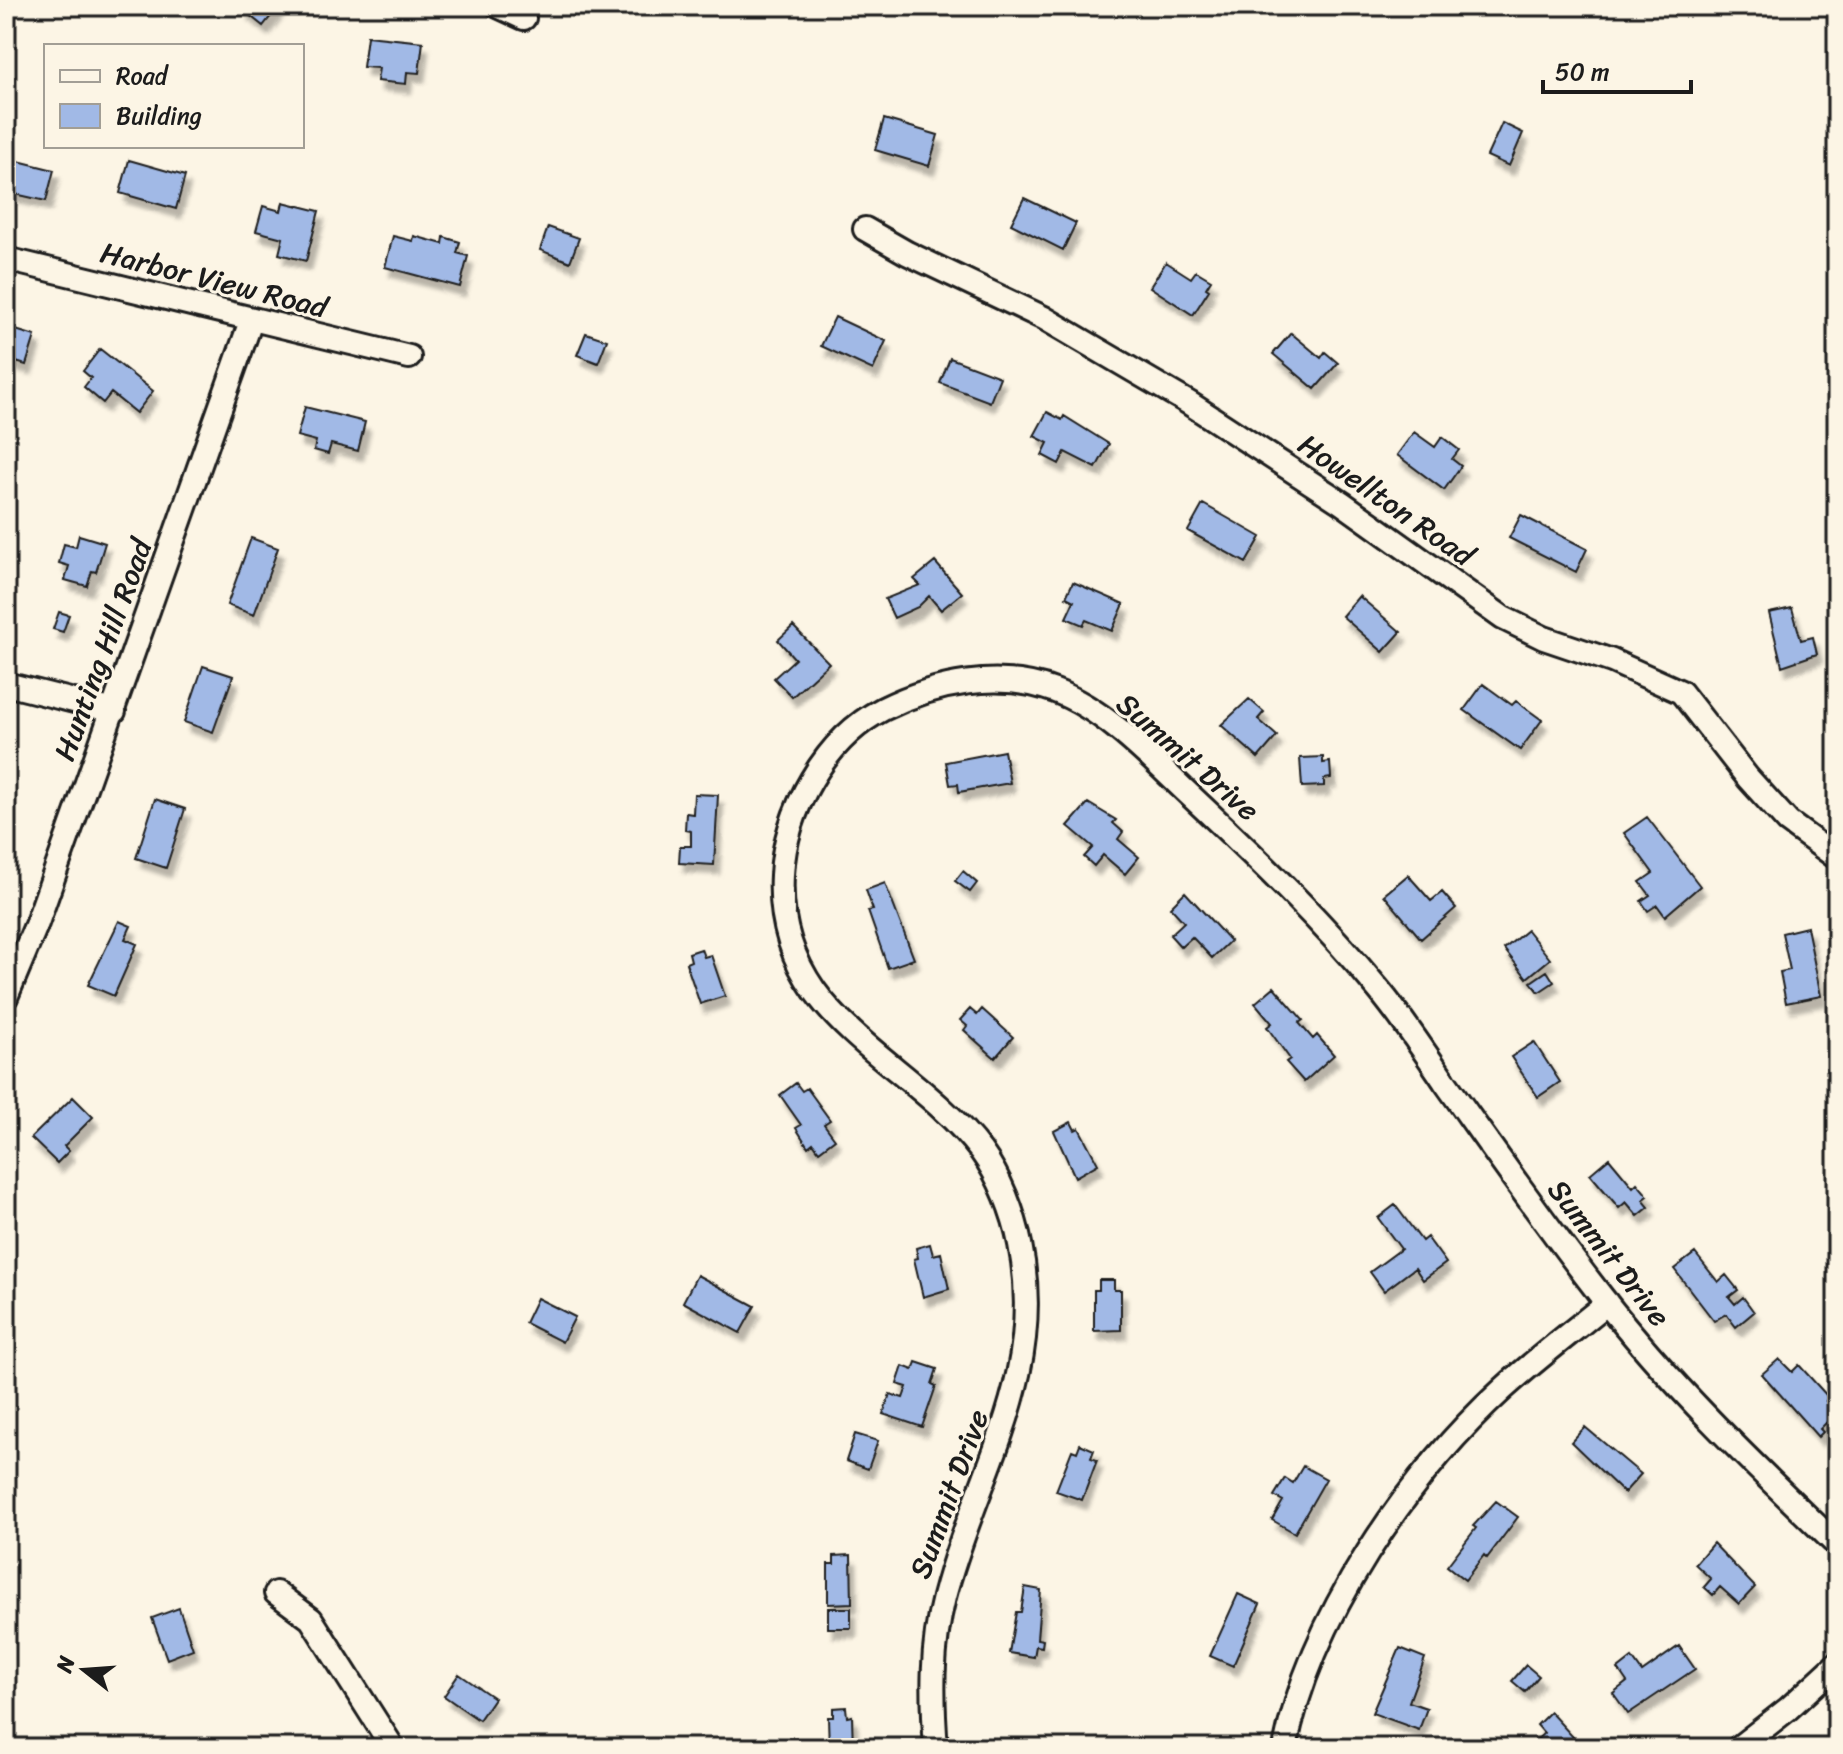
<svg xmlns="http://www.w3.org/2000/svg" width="1843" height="1754" viewBox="0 0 1843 1754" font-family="Sriracha,sans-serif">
<defs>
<filter id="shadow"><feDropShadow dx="5" dy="9" stdDeviation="2" flood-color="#0004"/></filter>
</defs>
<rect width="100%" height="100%" fill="#fcf5e5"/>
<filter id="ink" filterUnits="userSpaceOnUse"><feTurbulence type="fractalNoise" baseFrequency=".0125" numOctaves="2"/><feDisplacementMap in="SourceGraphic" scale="16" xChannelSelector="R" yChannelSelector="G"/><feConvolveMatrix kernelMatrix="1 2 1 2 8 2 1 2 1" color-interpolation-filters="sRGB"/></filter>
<g filter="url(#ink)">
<path fill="#a1b9e6" stroke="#1c1c1c" stroke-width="2" filter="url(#shadow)" d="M246,6h33l-16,20 -20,-16z
M367,36l56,6 -4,31 -12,-1 -1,12 -29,-3 2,-13 -16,-1z
M884,119l54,16 -9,31 -54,-16z
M1502,123l21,10 -14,33 -22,-10z
M6,158l48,12 -8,31 -40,-9z
M129,160l56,16 -9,33 -56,-16z
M1024,198l52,25 -13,27 -52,-26z
M283,202l36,9 -13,50 -27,-7 4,-16 -27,-7 7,-25 18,5z
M548,227l31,11 -9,24 -30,-12z
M393,236l20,5 1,-5 29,8 1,-7 16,5 -3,11 11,3 -8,31 -75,-20z
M1166,262l25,16 5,-7 15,9 -5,8 3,2 -16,25 -43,-28z
M835,317l51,24 -13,29 -52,-24z
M6,327l29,9 -9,29 -20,-6z
M586,333l21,7 -9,23 -21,-8z
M1291,333l30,25 4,-6 13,11 -23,26 -42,-35z
M100,349l53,42 -17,22 -25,-20 -8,10 -19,-16 7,-9 -8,-7z
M950,358l50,19 -10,25 -50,-19z
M305,407l60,15 -7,29 -27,-7 -3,10 -14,-4 2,-9 -19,-5z
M1047,412l15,8 2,-4 45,28 -13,24 -31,-16 -6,12 -17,-9 6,-12 -14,-7z
M1414,432l21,15 7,-10 17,13 -7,9 9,7 -17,24 -47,-35z
M1203,504l58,33 -15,26 -58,-32z
M1521,515l66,34 -11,23 -67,-34z
M79,535l26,8 -9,29 -4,-1 -5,15 -22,-6 4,-14 -10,-3 5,-19 12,3z
M251,538l27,10 -24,67 -27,-10z
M935,562l27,31 -21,17 -12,-14 -11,11 -24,11 -9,-19 35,-14 -6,-6z
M1073,582l51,22 -12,27 -26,-11 -3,5 -17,-7 8,-17 -8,-4z
M1359,596l42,36 -18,20 -41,-36z
M1792,608l9,32 12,-3 4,17 -35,12 -13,-53z
M59,612l10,3 -6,17 -10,-3z
M793,626l36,37 -37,34 -18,-19 21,-19 -17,-19z
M203,666l30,10 -20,56 -29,-10z
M1483,684l29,21 4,-4 26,19 -22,30 -56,-40z
M1249,699l15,13 -6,7 19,17 -19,22 -37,-33z
M1004,751l6,32 -51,9 -1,-8 -8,1 -4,-23z
M1323,757v6l7,-1 1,16 -7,1v7l-22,1 -2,-29z
M694,794l24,1 -4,70 -35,-2 1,-17h11v-15l-6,-1 1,-17 7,1z
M155,799l30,10 -19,59 -30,-10z
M1088,803l28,17 -3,3 10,9 -5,7 21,18 -14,17 -22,-19 -9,11 -10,-9 9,-10 -25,-21z
M1647,817l53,69 -35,30 -8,-11 -9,6 -7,-10 9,-6 -10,-13 13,-9 -29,-40z
M963,871l14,12 -7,9 -15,-11z
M1408,875l23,26 11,-9 14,16 -35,31 -37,-44z
M885,883l29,76 -26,9 -20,-57 5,-1 -7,-20z
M1185,892l45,49 -18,17 -20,-21 -11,10 -11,-12 14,-13 -14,-15z
M119,921l12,5 -6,13 12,5 -23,52 -26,-11z
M1807,927l14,69 -35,7 -6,-31 10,-2 -8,-37z
M1527,930l23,29 -23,19 -23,-29z
M701,949l3,8 7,-2 14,41 -25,8 -14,-41 5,-2 -2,-8z
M1547,971l7,11 -15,10 -8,-10z
M1274,987l29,33 -4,3 14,16 4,-4 17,20 -30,27 -18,-20 4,-3 -23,-32 5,-4 -17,-20z
M970,1009l7,6 5,-6 31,28 -18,21 -31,-28 3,-4 -7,-6z
M1534,1042l26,40 -22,15 -27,-40z
M796,1083l6,8 5,-3 23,32 -6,4 11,15 -16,12 -6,-8 -5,4 -12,-19 5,-3 -21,-30z
M73,1097l20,20 -29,29 5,5 -12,12 -26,-25z
M1071,1122l4,8 4,-2 19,36 -23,13 -21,-46z
M1609,1158l24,29 4,-4 11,13 -5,4 6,7 -11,9 -12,-14 -7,6 -29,-34z
M1395,1205l27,36 5,-4 19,26 -23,17 -8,-12 -31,23 -14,-19 31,-23 -23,-31z
M930,1244l3,11 8,-2 8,36 -26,8 -9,-38 4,-1 -2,-10z
M1695,1253l23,29 8,-7 12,15 -9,7 6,7 8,-7 11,15 -18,15 -10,-13 -12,7 -40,-52z
M697,1275l58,31 -15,27 -57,-31z
M1099,1280h15v10h7v40l-27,1v-41h5z
M537,1298l38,19 -13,25 -37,-19z
M1779,1359l13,13 7,-7 30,33 -3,3 11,11 -17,17 3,3 -5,5 -56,-63z
M916,1362l21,7 -5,15 4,2 -14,41 -39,-13 7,-20 13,4 4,-11 -10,-3 6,-18 10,4z
M1585,1427l56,47 -17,19 -53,-51z
M855,1434l23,7 -10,28 -22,-8z
M1080,1444l14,6 -3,8 6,2 -15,40 -26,-9 16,-41 5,2z
M1303,1466l23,13 -31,54 -23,-13 11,-19 -9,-5 11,-18 8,5z
M1496,1501l22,16 -31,41 -3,-3 -19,25 -18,-14 29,-38 -3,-2z
M1713,1543l42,44 -16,17 -19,-17 -7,8 -9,-8 7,-8 -16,-15z
M851,1555l1,48 -24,1v-40h6v-8z
M1025,1587l16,3 -4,49 6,1 -1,7 -6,-1 -2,11 -25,-4 7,-41h5z
M1238,1594l22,10 -27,62 -23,-10z
M179,1608l14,41 -26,10 -15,-41z
M828,1608h23v20h-23z
M1679,1646l16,23 -67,45 -15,-21 14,-11 -9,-13 14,-11 10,14z
M1400,1648l25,10 -16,44 18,6 -8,22 -47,-17z
M1526,1665l13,11 -14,16 -13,-11z
M459,1674l35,24 -15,22 -35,-24z
M846,1707l1,10 5,-1 1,32h-24l-1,-31h5v-9z
M1550,1712l24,26 -4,3 6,7 -45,-3 13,-12 -7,-8z"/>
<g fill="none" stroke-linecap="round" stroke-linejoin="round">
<g stroke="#1c1c1c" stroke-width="28">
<path id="minor" d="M498,6l26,12
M865,229l42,24 137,65 145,85 153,100 161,115 41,20 68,23 69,31 67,86 40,44 49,36
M6,259l403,98
M6,684l108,27
M6,997l31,-74 214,-602
M276,1593l35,26 82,129
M936,1748c-4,-51 -5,-100 8,-151 32,-123 103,-219 76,-353 -6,-31 -20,-67 -39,-93 -72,-95 -207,-131 -199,-276 3,-64 43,-136 101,-166 52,-26 117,-39 172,-18 53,20 98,70 139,108 65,61 128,122 185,191 24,29 45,61 66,92 52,73 102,145 157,215 70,90 153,169 235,248
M1285,1748c25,-129 122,-271 218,-359 33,-30 69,-57 104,-86
M1738,1748l50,-39 49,-45"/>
</g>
<use href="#minor" stroke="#fcf5e5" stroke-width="22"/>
</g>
</g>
<g text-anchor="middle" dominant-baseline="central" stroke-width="6" stroke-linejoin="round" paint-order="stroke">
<g font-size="30" fill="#1c1c1c" stroke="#fcf5e5">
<text transform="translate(214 280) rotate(14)">Harbor View Road</text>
<text transform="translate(1386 500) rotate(35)">Howellton Road</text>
<text transform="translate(103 650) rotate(-70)">Hunting Hill Road</text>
<text transform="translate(1188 757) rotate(41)">Summit Drive</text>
<text transform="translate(1609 1253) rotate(52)">Summit Drive</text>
<text transform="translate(949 1494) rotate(-70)">Summit Drive</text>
</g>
</g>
<rect width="1843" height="1754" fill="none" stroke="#fcf5e5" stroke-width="32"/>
<rect x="16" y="16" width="1811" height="1722" fill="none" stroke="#1c1c1c" stroke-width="3" filter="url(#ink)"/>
<rect x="44" y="44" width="260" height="104" fill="#fcf5e5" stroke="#a29e95" stroke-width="2"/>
<rect x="60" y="70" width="40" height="12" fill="#fcf5e5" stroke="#a29e95" stroke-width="2"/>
<text x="116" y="84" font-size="24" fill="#1c1c1c">Road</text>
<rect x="60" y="104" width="40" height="24" fill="#a1b9e6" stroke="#a29e95" stroke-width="2"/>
<text x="116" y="124" font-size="24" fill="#1c1c1c">Building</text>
<g transform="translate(84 1670) rotate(287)" stroke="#fcf5e5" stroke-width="6" paint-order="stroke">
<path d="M0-6L14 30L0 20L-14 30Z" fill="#1c1c1c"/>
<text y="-12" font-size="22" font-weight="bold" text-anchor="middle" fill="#1c1c1c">N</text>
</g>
<path d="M1543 80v12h148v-12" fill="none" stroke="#1c1c1c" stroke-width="4"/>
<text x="1555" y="80" font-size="24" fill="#1c1c1c" stroke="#fcf5e5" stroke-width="6" paint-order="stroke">50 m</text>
</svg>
